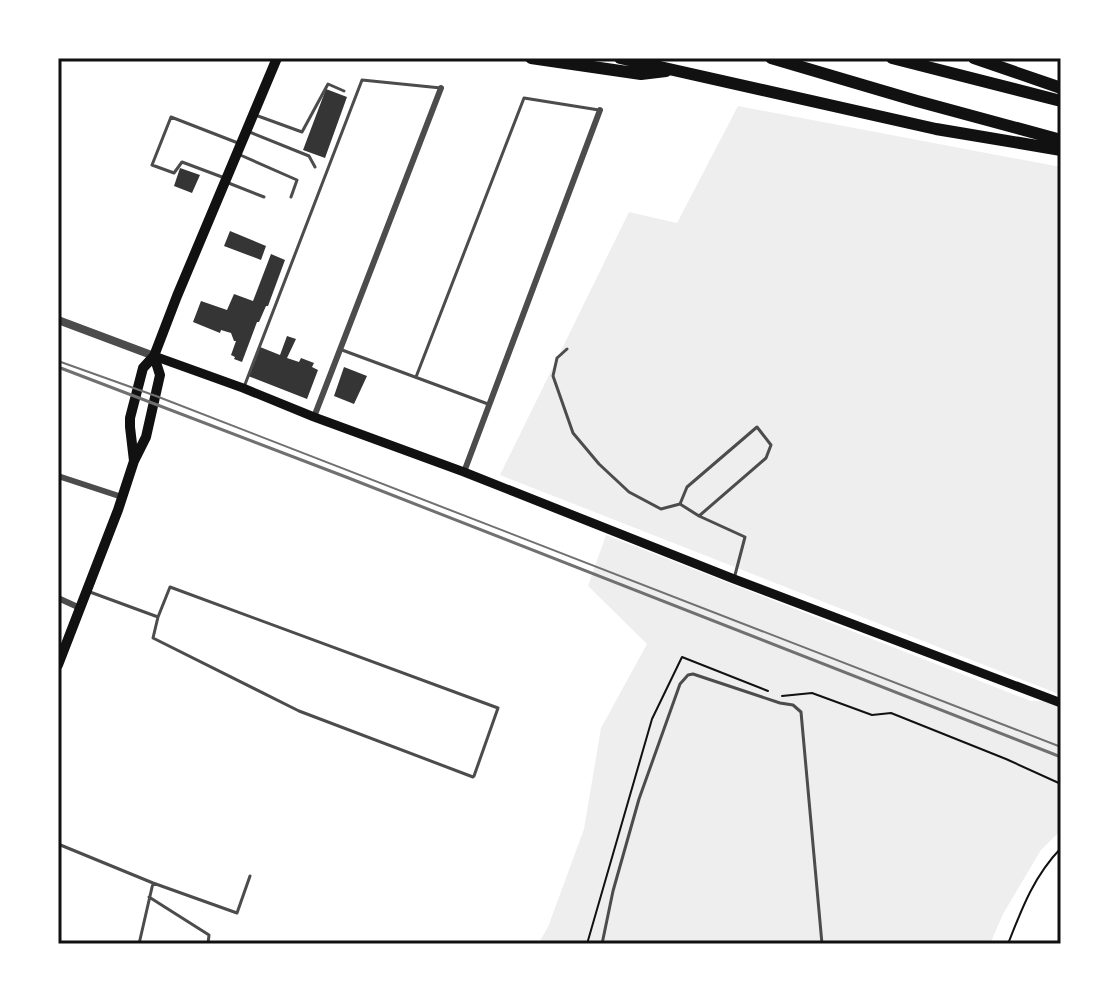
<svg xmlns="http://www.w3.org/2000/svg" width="1119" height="1002" viewBox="0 0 1119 1002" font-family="'Open Sans',sans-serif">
<rect width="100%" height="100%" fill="#fff"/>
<path fill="#eee" d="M738,106l323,61v528l-561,-220 129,-263 48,11z
M606,535l425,166 30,-1v130l-20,20 -38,64 -13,30h-452l10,-17 36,-98 17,-101 46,-84 -59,-58z"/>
<path fill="#353535" d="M326,89l21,8 -22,61 -22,-8z
M180,168l20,7 -8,18 -18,-7z
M230,231l36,15 -5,14 -37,-14z
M271,254l14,6 -17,46h-2l-7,16h-2l-15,40 -8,-3 1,-2 -4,-2 5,-14h-2l-3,-8 -10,-3 -1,3 -27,-11 8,-21 26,9 7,-16 19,7z
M287,336l9,3 -9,19 12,4 2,-4 13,5 -2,4 6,3 -11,29 -59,-23 12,-29 20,8z
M344,367l23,9 -13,28 -20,-8z"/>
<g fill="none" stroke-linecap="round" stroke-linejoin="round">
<path stroke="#111" stroke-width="2" d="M782,696l30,-3 60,22 19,-2 115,46 55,25
M587,944l65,-225 30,-62 86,34
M1008,944c14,-36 26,-68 53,-96"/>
<path stroke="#4c4c4c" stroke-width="3" d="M258,116l44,16 26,-48 16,7
M247,131l62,25 6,11
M238,154l59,26 -6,17
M222,177l-40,-15 -8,11 -22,-8 19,-48 67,26
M226,182l38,15
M567,349l-10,9 -4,18 20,57 26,31 30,28 32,17 19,-5
M342,350l146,54
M416,377l108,-279 75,12
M244,387l118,-307 79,8
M699,516l67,-58 5,-13 -14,-18 -70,60 -7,17 19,12 46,21 -10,38
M170,587l328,121 -24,68 -1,1 -174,-66 -146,-73 5,-21z
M90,592l68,25
M58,844l95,39 84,30 13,-37
M149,897l60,38 -1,9
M139,944l14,-61
M602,944l11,-53 26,-92 41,-115 8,-9 5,-1 87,29 13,2 8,7 21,232"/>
<path stroke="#4c4c4c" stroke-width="6" d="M314,417l127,-329
M464,472l136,-362
M58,476l64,21
M58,598l22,10"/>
<path stroke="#4c4c4c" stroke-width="8" d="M58,320l96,36"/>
<path stroke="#111" stroke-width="9" d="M154,356l89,32 71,29 150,55 270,107 327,124"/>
<path stroke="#111" stroke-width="10" d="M134,461l-4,-34v-9l13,-50 11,-12 23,-60 100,-238
M58,665l60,-155 16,-49 12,-24 14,-62 -6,-19"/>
<path stroke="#111" stroke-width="12" d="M531,58l110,16 25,-3
M620,58l316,71 125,21
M771,58l146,43 144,39
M892,58l169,43
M974,58l87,30"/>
<path stroke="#707070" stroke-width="2" d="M58,361l98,35 905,351"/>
<path stroke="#707070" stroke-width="3" d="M58,367l288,110 715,280"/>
</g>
<rect width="1119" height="1002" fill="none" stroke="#ffffff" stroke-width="120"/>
<rect x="60" y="60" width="999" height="882" fill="none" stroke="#111" stroke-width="3"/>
</svg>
